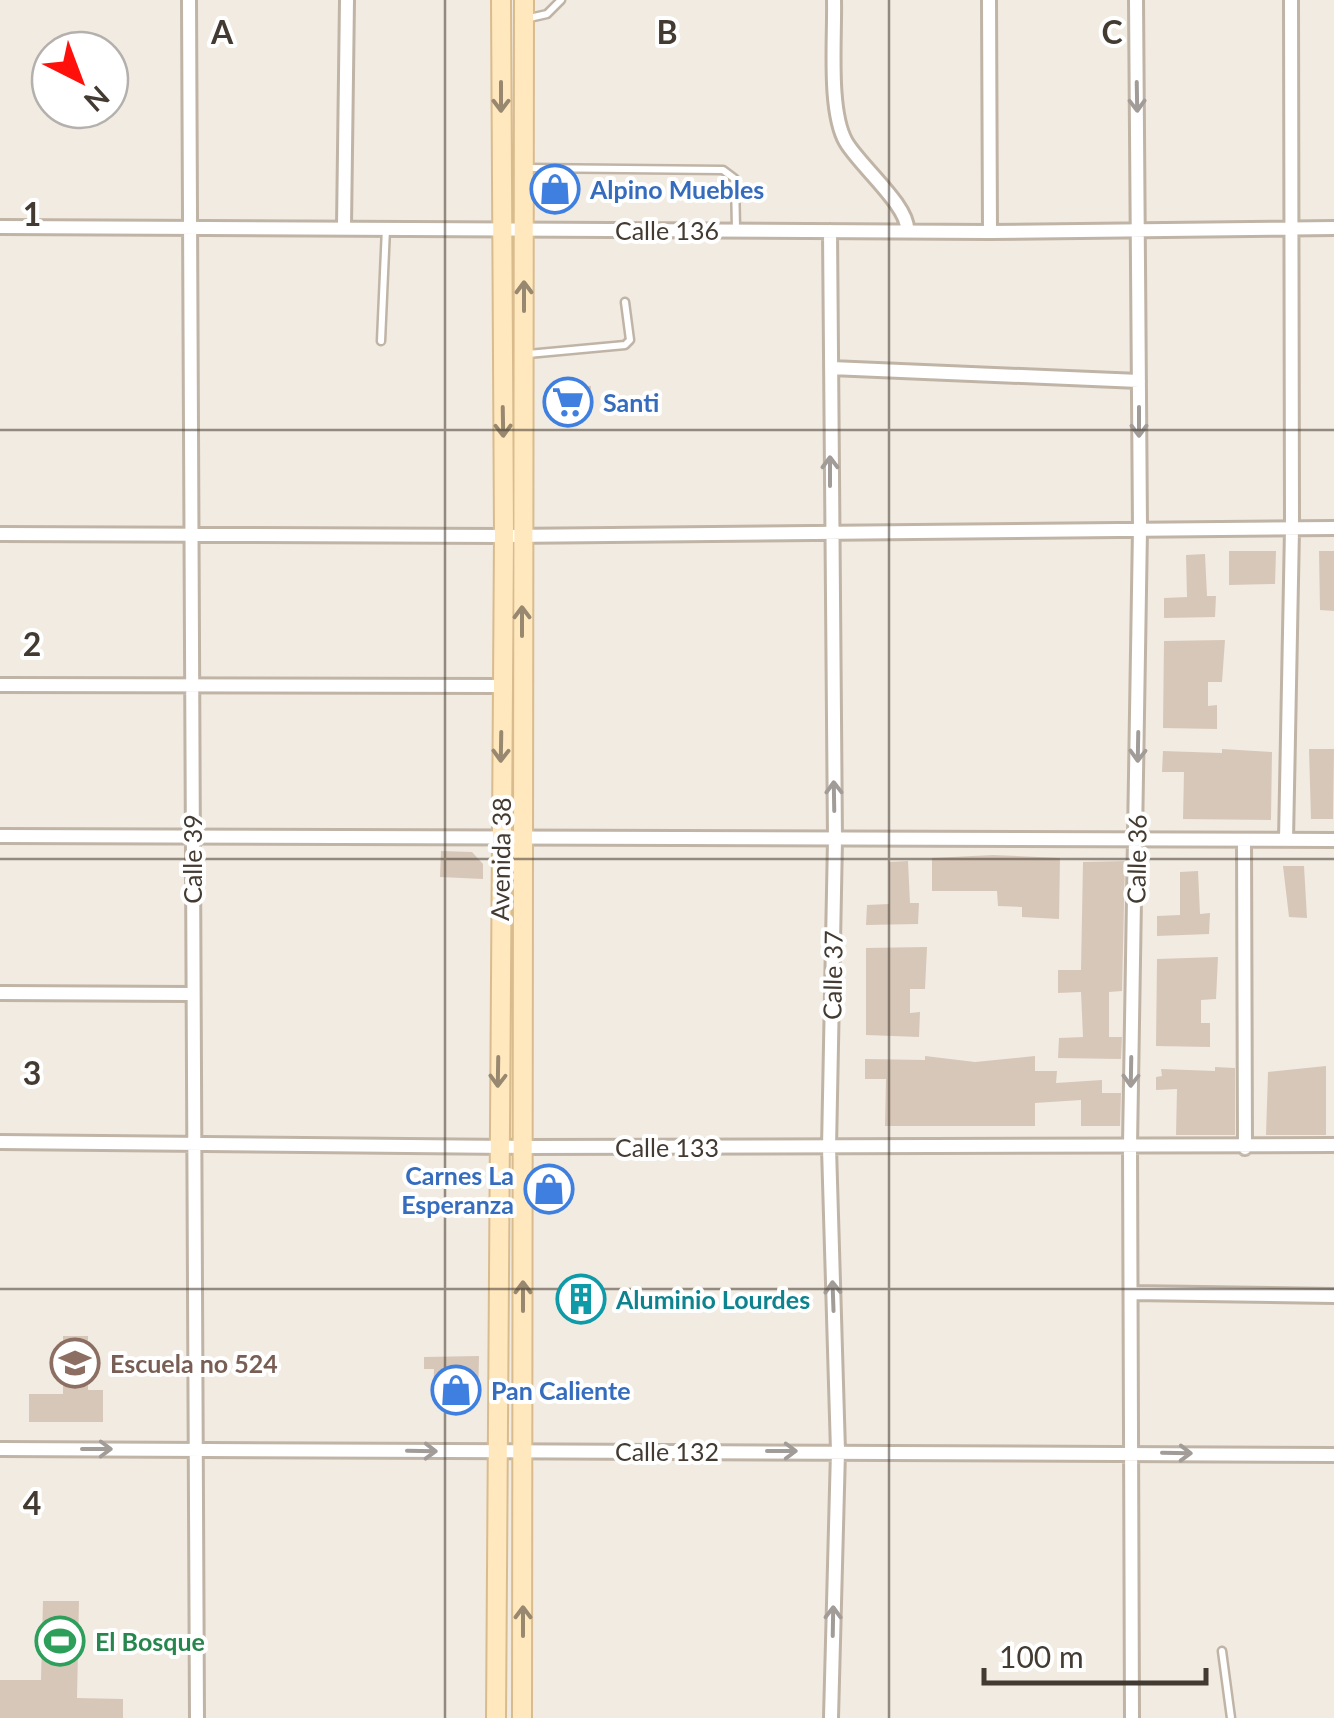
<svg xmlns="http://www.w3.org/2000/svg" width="1334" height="1718" viewBox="0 0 1334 1718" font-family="Lato,sans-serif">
<rect width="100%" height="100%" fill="#f2ebe1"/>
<path fill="#d7c7b8" d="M554,385l37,1 -1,26h-44v-19z
M1229,551h47l-1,33 -46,1z
M1319,551h15v60l-14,-1z
M1205,554l2,42h9l-1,21 -51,1v-20l23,-1 -1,-42z
M1225,640l-3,42h-14v24l9,-1v24l-54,-1 1,-87z
M1222,749l50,3 -1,68 -88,-1 1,-47h-22l1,-21 59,2z
M1309,749h25l-1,70h-22z
M441,851l31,1 11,12v15l-43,-2z
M993,855l67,3 -1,61 -37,-2v-10l-24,-1 -1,-15h-65v-33z
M908,861l2,42h9l-1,21 -52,1 1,-20 22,-1v-42z
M1125,861l-3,130 -13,1v45h13l-1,22 -63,-1 1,-20 24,-1 -2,-45 -23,1v-23h23l2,-108z
M1283,866h21l3,52 -18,-1z
M1198,871l2,43 10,-1 -1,21 -52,2v-20l23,-1v-43z
M927,947l-2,42h-15v24l10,-1 -1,25 -53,-2v-87z
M1218,957l-2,42 -15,1v23h9v24l-54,-1 1,-87z
M925,1056l50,6 60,-6v15h22l-1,12 46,-3v13h19l-1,33h-39v-26l-46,3v23h-150l1,-47h-21v-20l60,1z
M1326,1066v69h-60l2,-63z
M1215,1067l20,1v67h-59l1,-46 -21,1v-13l6,-1 -1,-7 54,2z
M598,1288v21h-35v-20z
M63,1336h25v54h15v32h-74v-28h34z
M479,1356l-1,45 -45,-1 1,-31h-10v-12z
M43,1601h36l-2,97 46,1v19h-123v-38h41z"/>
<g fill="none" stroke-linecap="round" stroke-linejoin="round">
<g stroke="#c0b4a6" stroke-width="11">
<path id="service" d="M525,19l22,-5 14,-14
M527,168l196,2 12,9 1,50
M381,341l5,-113
M528,354l97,-9 5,-5 -5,-38
M1222,1651l9,67"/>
</g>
<g stroke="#c0b4a6" stroke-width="18">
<path id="minor" d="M189,0l8,1718
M834,0c1,37 -6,111 12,142 13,23 64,65 61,89
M989,0l1,232
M344,226l3,-226
M0,227l990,5 344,-4
M830,231l5,609 -6,308 9,303 -7,267
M831,368l308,13
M0,534l504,2 830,-8
M0,685l501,1
M0,836l1334,4
M1244,840l1,308
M1286,840l6,-311 -1,-529
M0,993l191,1
M0,1142l522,5 812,-2
M1132,1293l202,3
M0,1449l1334,6
M1132,1718l-2,-573 10,-616 -4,-529"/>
</g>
<g stroke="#d9bc8e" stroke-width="22">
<path id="secondary" d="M496,1718l8,-1182 -3,-536
M522,1718l2,-1718"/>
</g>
<use href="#service" stroke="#fff" stroke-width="6"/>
<use href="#minor" stroke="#fff" stroke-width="12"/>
<use href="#secondary" stroke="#ffe7be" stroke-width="18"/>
</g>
<defs><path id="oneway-shaft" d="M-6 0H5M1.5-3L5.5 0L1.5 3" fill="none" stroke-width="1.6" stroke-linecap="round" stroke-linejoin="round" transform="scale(2.5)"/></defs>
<g stroke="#988870">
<use href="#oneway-shaft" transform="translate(501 97) rotate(90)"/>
<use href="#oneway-shaft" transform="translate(524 296) rotate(-90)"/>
<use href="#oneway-shaft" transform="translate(503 422) rotate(89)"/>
<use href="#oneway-shaft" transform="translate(522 621) rotate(-90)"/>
<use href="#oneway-shaft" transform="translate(501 747) rotate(91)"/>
<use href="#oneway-shaft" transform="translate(498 1072) rotate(91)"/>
<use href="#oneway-shaft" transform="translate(523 1296) rotate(-90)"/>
<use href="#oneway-shaft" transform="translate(523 1621) rotate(-90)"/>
</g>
<g stroke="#a19c98">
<use href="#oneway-shaft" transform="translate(1137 97) rotate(89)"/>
<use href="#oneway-shaft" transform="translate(1139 422) rotate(90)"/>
<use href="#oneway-shaft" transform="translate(830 471) rotate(-90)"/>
<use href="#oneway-shaft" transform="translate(1138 747) rotate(91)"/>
<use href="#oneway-shaft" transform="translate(834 796) rotate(-91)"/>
<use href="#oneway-shaft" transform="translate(1131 1072) rotate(91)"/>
<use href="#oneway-shaft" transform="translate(833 1296) rotate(-92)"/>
<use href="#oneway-shaft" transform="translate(97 1449)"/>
<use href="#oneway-shaft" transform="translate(422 1451) rotate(1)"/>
<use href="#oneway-shaft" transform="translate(782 1451)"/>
<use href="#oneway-shaft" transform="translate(1177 1453) rotate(1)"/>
<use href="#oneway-shaft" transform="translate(833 1621) rotate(-89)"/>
</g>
<path fill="none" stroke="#433a31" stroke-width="2.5" stroke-opacity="0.55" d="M445,0v1718M889,0v1718M0,430h1334M0,859h1334M0,1289h1334"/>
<defs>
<g id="shop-ring" transform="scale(2.5)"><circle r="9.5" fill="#fff" stroke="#3f7fe0" stroke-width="1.5"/><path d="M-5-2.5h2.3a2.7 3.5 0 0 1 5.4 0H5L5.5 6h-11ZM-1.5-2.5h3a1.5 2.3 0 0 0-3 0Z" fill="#3f7fe0"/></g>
<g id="supermarket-ring" transform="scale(2.5)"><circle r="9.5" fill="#fff" stroke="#3f7fe0" stroke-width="1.5"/><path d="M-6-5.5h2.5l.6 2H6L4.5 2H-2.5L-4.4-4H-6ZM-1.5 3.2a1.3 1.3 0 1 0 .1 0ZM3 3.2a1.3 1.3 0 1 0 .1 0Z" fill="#3f7fe0"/></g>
<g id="building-ring" transform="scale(2.5)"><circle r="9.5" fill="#fff" stroke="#0f9aa8" stroke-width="1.5"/><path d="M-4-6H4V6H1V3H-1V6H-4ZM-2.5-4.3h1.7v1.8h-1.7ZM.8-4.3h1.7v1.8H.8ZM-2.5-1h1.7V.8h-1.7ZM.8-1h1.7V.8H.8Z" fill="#0f9aa8"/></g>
<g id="school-ring" transform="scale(2.5)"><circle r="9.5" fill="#fff" stroke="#8d6e63" stroke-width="1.5"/><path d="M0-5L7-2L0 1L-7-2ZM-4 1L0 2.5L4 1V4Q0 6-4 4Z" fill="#8d6e63"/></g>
<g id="stadium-ring" transform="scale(2.5)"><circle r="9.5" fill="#fff" stroke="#2e9e5b" stroke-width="1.5"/><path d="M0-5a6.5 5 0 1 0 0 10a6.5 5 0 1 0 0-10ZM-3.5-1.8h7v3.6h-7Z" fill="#2e9e5b"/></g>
</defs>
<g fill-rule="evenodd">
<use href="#shop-ring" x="555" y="189"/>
<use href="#supermarket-ring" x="568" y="402"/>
<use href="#shop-ring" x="549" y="1189"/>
<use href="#building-ring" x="581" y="1299"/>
<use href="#school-ring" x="75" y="1363"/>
<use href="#shop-ring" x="456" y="1390"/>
<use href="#stadium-ring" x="60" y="1641"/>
</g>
<g text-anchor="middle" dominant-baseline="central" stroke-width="8" stroke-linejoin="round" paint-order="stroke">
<g font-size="25" font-weight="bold" fill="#366cbe" stroke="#fff" text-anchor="start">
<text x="590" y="189">Alpino Muebles</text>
<text x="603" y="402">Santi</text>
<text x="514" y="1175" text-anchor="end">Carnes La<tspan x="514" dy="29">Esperanza</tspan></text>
<text x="491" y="1390">Pan Caliente</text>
</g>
<g font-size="25" fill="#433a31" stroke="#fff">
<text x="667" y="230">Calle 136</text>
<text transform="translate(192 859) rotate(-90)">Calle 39</text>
<text transform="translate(500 859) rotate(-89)">Avenida 38</text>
<text transform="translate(1136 859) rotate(-89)">Calle 36</text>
<text transform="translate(832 975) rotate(-89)">Calle 37</text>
<text x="667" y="1147">Calle 133</text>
<text x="667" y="1451">Calle 132</text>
</g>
<g font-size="25" font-weight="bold" fill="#0d838f" stroke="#fff" text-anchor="start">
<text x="616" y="1299">Aluminio Lourdes</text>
</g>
<g font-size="25" font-weight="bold" fill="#785e54" stroke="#fff" text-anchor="start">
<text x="110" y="1363">Escuela no 524</text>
</g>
<g font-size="25" font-weight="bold" fill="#27864d" stroke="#fff" text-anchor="start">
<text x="95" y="1641">El Bosque</text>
</g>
</g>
<g font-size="32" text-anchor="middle" font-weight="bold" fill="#433a31" stroke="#fff" stroke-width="8" stroke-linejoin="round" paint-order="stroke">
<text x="222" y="44">A</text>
<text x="667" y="44">B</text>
<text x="1112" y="44">C</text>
<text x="32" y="226">1</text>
<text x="32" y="656">2</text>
<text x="32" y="1085">3</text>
<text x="32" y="1515">4</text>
</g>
<g transform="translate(80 80) rotate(138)"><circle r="48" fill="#ffffff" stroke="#b4b0ad" stroke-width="2.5"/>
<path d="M0-8L18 38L0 25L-18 38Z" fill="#ff100b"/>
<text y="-15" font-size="28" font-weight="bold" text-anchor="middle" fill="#433a31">N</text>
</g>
<path d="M984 1668v15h222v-15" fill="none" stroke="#433a31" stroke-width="5"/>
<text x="999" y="1668" font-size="30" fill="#433a31" stroke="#ffffff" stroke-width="8" paint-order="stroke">100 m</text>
</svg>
